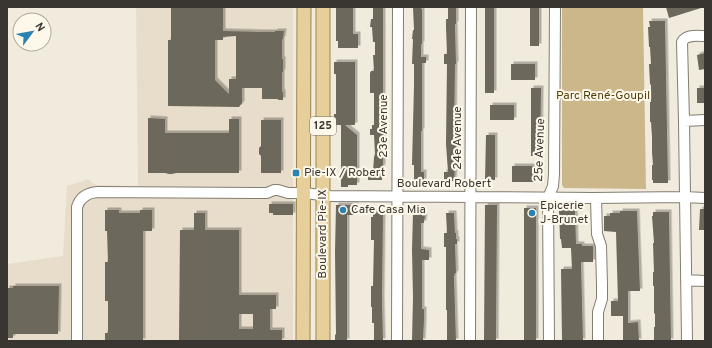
<svg xmlns="http://www.w3.org/2000/svg" width="712" height="348" viewBox="0 0 712 348" font-family="Overpass,sans-serif">
<defs>
<filter id="shadow"><feDropShadow dx="2.5" dy="-2.5" stdDeviation="0" flood-color="#0004"/></filter>
</defs>
<rect width="100%" height="100%" fill="#f1ebde"/>
<path fill="#e7ddca" d="M136,7h157v334h-286v-77l56,-8 4,-70 22,-7 3,4 5,2 41,1z"/>
<path fill="#cbb78a" d="M562,7h81l3,182 -82,-1 -2,-3z"/>
<path fill="#6c675b" fill-rule="evenodd" filter="url(#shadow)" d="M171,7h52v24l38,1h14v-1h9l-1,8h-1v20h1v13h-1v20h1v8h-5v-1h-16v-11h-20v15l-3,4 -71,-1v-66h3zM236,36v43h-7v15l-14,-14v-40h8v-3z
M336,7h17v27h5v14h-20v-7h-2z
M373,7h10v89h-1v13h1l1,19 -1,37 -1,4v11h-14v-7l5,-1 1,-15 1,-3 -1,-19h-4v-6h2v-4h2v-32h-4v-20l1,-2h3l-1,-16h2v-13h-2l-1,-15h-2l1,-8h2z
M413,7h8v2h1v35h-1v13h5v6h-4v68h-1v41h3v9h-10v-16h-2l2,-80v-21h-2l1,-25h-1l1,-9h1z
M448,7h8v17h-1l1,40h-1l-1,73h2v28l-1,4 -1,12h-10v-9h4l-2,-28 1,-80h-3v-10h3l-1,-27v-8h2z
M485,7h9v86h-9z
M530,7h9v39h-9z
M666,7h35v1l-32,10z
M649,21h16l3,162h-15v-3h-1v-15h1l-1,-13v-15l-1,-15h-1v-20h1v-17l-1,-1 -1,-20h2l-1,-17h-1l-1,-20h2z
M705,53v16l-6,1 -2,-15z
M334,62h21v63h-10l12,10v50h-9v2h-7v-62h-7v-11h2v-40h-2z
M511,64h24v16h-24z
M531,88h10l-1,68h-9z
M697,88h8v15h-8z
M490,105h24v15h-24z
M148,118l17,1v14h64v-14h10v54h-63l-4,1h-3l-4,-1h-17z
M261,120h20v53h-20v-17l-2,-2v-6l2,-2z
M486,135h9v45h-10z
M512,166h24v16h-24z
M269,204h24v11h-20v-2h-4z
M336,205h20v10h-9v126h-12v-6l1,-1 -1,-82z
M485,205h12l-1,136h-12z
M524,208h12v133h-12z
M575,209l1,35h6v2h11v16h-12l2,79h-21l-1,-72h11l-1,-21h-9l-1,-9h-1l-1,-29z
M700,209h5v21h-6z
M105,210h14v3h21v-3h12v21h-9v110h-38v-8h3v-32h-3v-39h3l-1,-31h-2z
M620,211h17l3,80h-12v32l10,-1 1,19h-16v-25h-12v-15h7l-2,-69 -12,-1v-15h6v-3h10z
M373,212l10,1 -1,86 1,42h-9v-18h-2v-16h-1v-21h2l1,-46h-3v-23h2z
M413,212h9v4h3l-1,6v1h-3v26l8,1v10h-7v49h2v11l-1,21h-11l1,-44 -1,-47z
M653,212h16l2,129h-17v-14h1v-14l-1,1v-28h-1v-14h1l-1,-29h1l-2,-27h1z
M194,213h11v17h34v65h37v14h-6v21h12v11h-103l1,-111h14zM239,314h14v15h-14z
M446,213h8l1,20h1v6h1v5h-2l1,29h-1l-1,4 2,64h-9v-31h-1v-63h-2v-14h3z
M13,286h46l-1,48h-45v4h-6v-50h6z"/>
<g fill="none" stroke-linecap="round" stroke-linejoin="round">
<g stroke="#837e72" stroke-width="12">
<path id="minor" d="M684,121l21,-1
M596,198l1,36 4,12 1,39v14l-4,13v29
M686,280l19,1
M77,341v-134c3,-10 10,-14 20,-15l170,1 7,-3h4l10,3h16l26,3 263,2 92,-1 20,1
M397,341l1,-334
M470,341l1,-334
M549,341l-1,-143 5,-12 1,-12 1,-167
M687,341l-3,-220 -2,-79c4,-8 15,-6 23,-6"/>
</g>
<g stroke="#9e854a" stroke-width="15">
<path id="major" d="M303,341l1,-334
M323,341v-334"/>
</g>
<use href="#minor" stroke="#fff" stroke-width="10"/>
<use href="#major" stroke="#e6cf9b" stroke-width="13"/>
</g>
<g fill="#2b83b1" stroke="#fef8eb" stroke-width="1.5">
<rect x="292" y="169" width="8" height="8" rx="2"/>
<circle cx="343" cy="210" r="4"/>
<circle cx="532" cy="213" r="4"/>
</g>
<g text-anchor="middle" dominant-baseline="central" stroke-width="4" stroke-linejoin="round" paint-order="stroke">
<rect fill="#fef8eb" stroke="#747069" stroke-width="1" x="310" y="117" width="26" height="18" rx="3"/>
<g font-size="11" font-weight="bold" fill="#393631">
<text x="323" y="126">125</text>
</g>
<g font-size="12" fill="#513e0a" stroke="#fef8eb">
<text x="603" y="96">Parc René-Goupil</text>
</g>
<g font-size="12" fill="#393631" stroke="#fef8eb">
<text transform="translate(384 126) rotate(-90)">23e Avenue</text>
<text transform="translate(458 138) rotate(-90)">24e Avenue</text>
<text transform="translate(540 150) rotate(-88)">25e Avenue</text>
<text x="444" y="184">Boulevard Robert</text>
<text transform="translate(323 234) rotate(-90)">Boulevard Pie-IX</text>
</g>
<g font-size="12" fill="#393631" stroke="#fef8eb" text-anchor="start">
<text x="304" y="173">Pie-IX / Robert</text>
<text x="540" y="206">Epicerie<tspan x="540" dy="14">J-Brunet</tspan></text>
<text x="351" y="210">Cafe Casa Mia</text>
</g>
</g>
<rect width="712" height="348" fill="none" stroke="#393631" stroke-width="16"/>
<g transform="translate(32 32) rotate(58)"><circle r="19" fill="#fef8eb" stroke="#afaaa1"/>
<path d="M0-3L7 15L0 10L-7 15Z" fill="#2b83b1"/>
<text y="-6" font-size="11" font-weight="bold" text-anchor="middle" fill="#393631">N</text>
</g>
</svg>
